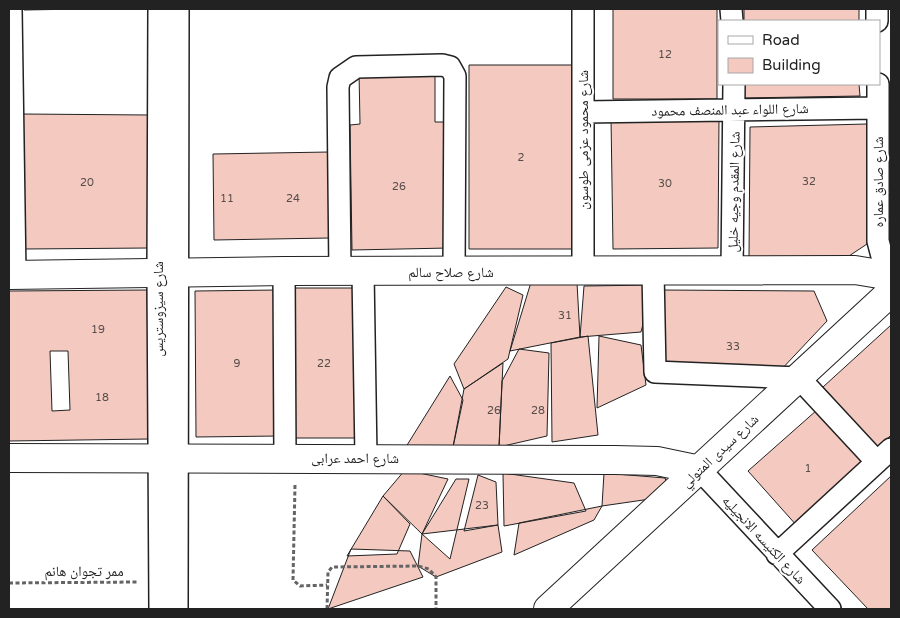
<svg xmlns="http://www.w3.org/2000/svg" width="900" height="618" viewBox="0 0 900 618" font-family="'Varela Round','Noto Naskh Arabic',sans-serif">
<rect width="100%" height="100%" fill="#fff"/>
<path fill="#f3c9c0" stroke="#222" fill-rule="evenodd" d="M24,9h58l-58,1z
M613,9h104v90h-104z
M744,9h115v12h-115z
M469,65h105v184h-105z
M435,70v52h12l2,126 -97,2 -2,-125 10,-1 -1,-52z
M744,84h115l1,12 -116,2z
M22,114l128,1 -1,133 -125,1z
M611,118h108l-1,130 -105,1z
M867,124v120l-18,12 -100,1 1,-130z
M329,152l1,86 -116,2 -1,-86z
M532,279l45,4 3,54 -70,14z
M653,285l-12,47 -61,5 4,-51z
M506,287l17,8 -15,64 -44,30 -10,-25z
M290,288h69v150h-70z
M147,290l2,149 -140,2v-150zM50,351h18l2,59 -18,1z
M278,290l2,146 -84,1 -1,-146z
M662,290l152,1 13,30 -49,52 -115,-2z
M891,325v110l-13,13 -55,-61z
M588,336l10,99 -46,7 -1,-99z
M599,336l42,9 5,40 -49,23z
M519,349l30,4 -2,83 -48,11 3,-66z
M503,363l-4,84 -47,5 12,-63z
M450,376l13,24 -11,52 -48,-2z
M817,410l50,55 -69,62 -50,-56z
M405,470l43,9 -26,55 -39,-38z
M503,473l71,10 12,28 -82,15z
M604,473l61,5 6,18 -69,10z
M478,475l18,7 2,43 -34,6z
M891,476v133h-23l-56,-59z
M456,479h13l-19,80 -28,-25z
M383,496l27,28 -13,30 -50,2z
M602,506l-8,14 -80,35 5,-32z
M498,525l4,27 -66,25 -18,-11 4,-32z
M351,549l59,2 13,26 -95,32z"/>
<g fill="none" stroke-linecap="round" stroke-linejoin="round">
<g stroke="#222" stroke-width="24">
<path id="street" d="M11,9l4,266
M159,9l-1,265 2,335
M583,9v262
M731,9l1,12
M877,9v12
M878,84v157l10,38
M583,112l295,-4
M284,271l1,187
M653,271l2,101 144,6 78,84
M732,271l2,-187
M340,272l-2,-185 2,-9 16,-11 86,-2 8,2 5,9 -1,196
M363,272l3,186
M700,470l130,139
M777,554l114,-105
M177,609l1,-600"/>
</g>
<g stroke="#222" stroke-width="30">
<path id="primary" d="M9,275l275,-4 571,-1 24,4 12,6
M9,458l606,2 42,1 43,9
M548,609l343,-317"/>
</g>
<path stroke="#646464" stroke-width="3" stroke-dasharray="4 2.5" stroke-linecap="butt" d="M295,485l-2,95 7,6 27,-1
M9,583l129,-1
M327,609l1,-37 4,-5 86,-1 11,3 7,8v32"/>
<use href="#street" stroke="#fff" stroke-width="21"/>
<use href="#primary" stroke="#fff" stroke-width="28"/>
</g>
<g text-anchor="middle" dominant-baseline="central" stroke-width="4" stroke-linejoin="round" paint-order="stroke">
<g font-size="11" fill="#564c4a">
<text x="665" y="54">12</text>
<text x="521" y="157">2</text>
<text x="809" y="181">32</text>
<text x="87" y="182">20</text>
<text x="665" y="183">30</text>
<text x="399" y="186">26</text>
<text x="227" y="198">11</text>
<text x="293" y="198">24</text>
<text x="565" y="315">31</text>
<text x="98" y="329">19</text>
<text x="733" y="346">33</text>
<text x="237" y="363">9</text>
<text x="324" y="363">22</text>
<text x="102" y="397">18</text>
<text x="494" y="410">26</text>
<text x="538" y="410">28</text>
<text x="808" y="468">1</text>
<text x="482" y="505">23</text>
</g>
<g font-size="14" fill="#222" stroke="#fff">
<text transform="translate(730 110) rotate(-1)">شارع اللواء عبد المنصف محمود</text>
<text transform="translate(583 140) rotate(-90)">شارع محمود عزمى طوسون</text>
<text transform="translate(878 182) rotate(-90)">شارع صادق عماره</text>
<text transform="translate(734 192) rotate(-89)">شارع المقدم وجيه خليل</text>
<text x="451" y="272">شارع صلاح سالم</text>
<text transform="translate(158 309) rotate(-90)">شارع سيزوستريس</text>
<text transform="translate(720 451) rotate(-43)">شارع سيدى المتولي</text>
<text x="355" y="458">شارع احمد عرابى</text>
<text transform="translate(764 540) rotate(47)">شارع الكنيسه الانجيليه</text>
<text x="84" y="571">ممر تجوان هانم</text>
</g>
</g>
<rect width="900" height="618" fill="none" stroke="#222222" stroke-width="20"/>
<rect x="718" y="20" width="162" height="65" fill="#ffffff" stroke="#a7a7a7"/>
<rect x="728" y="36" width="25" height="8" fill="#ffffff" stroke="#a7a7a7"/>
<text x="762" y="45" font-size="15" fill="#222222">Road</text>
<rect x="728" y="58" width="25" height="15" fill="#f3c9c0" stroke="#a7a7a7"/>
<text x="762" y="70" font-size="15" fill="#222222">Building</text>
</svg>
